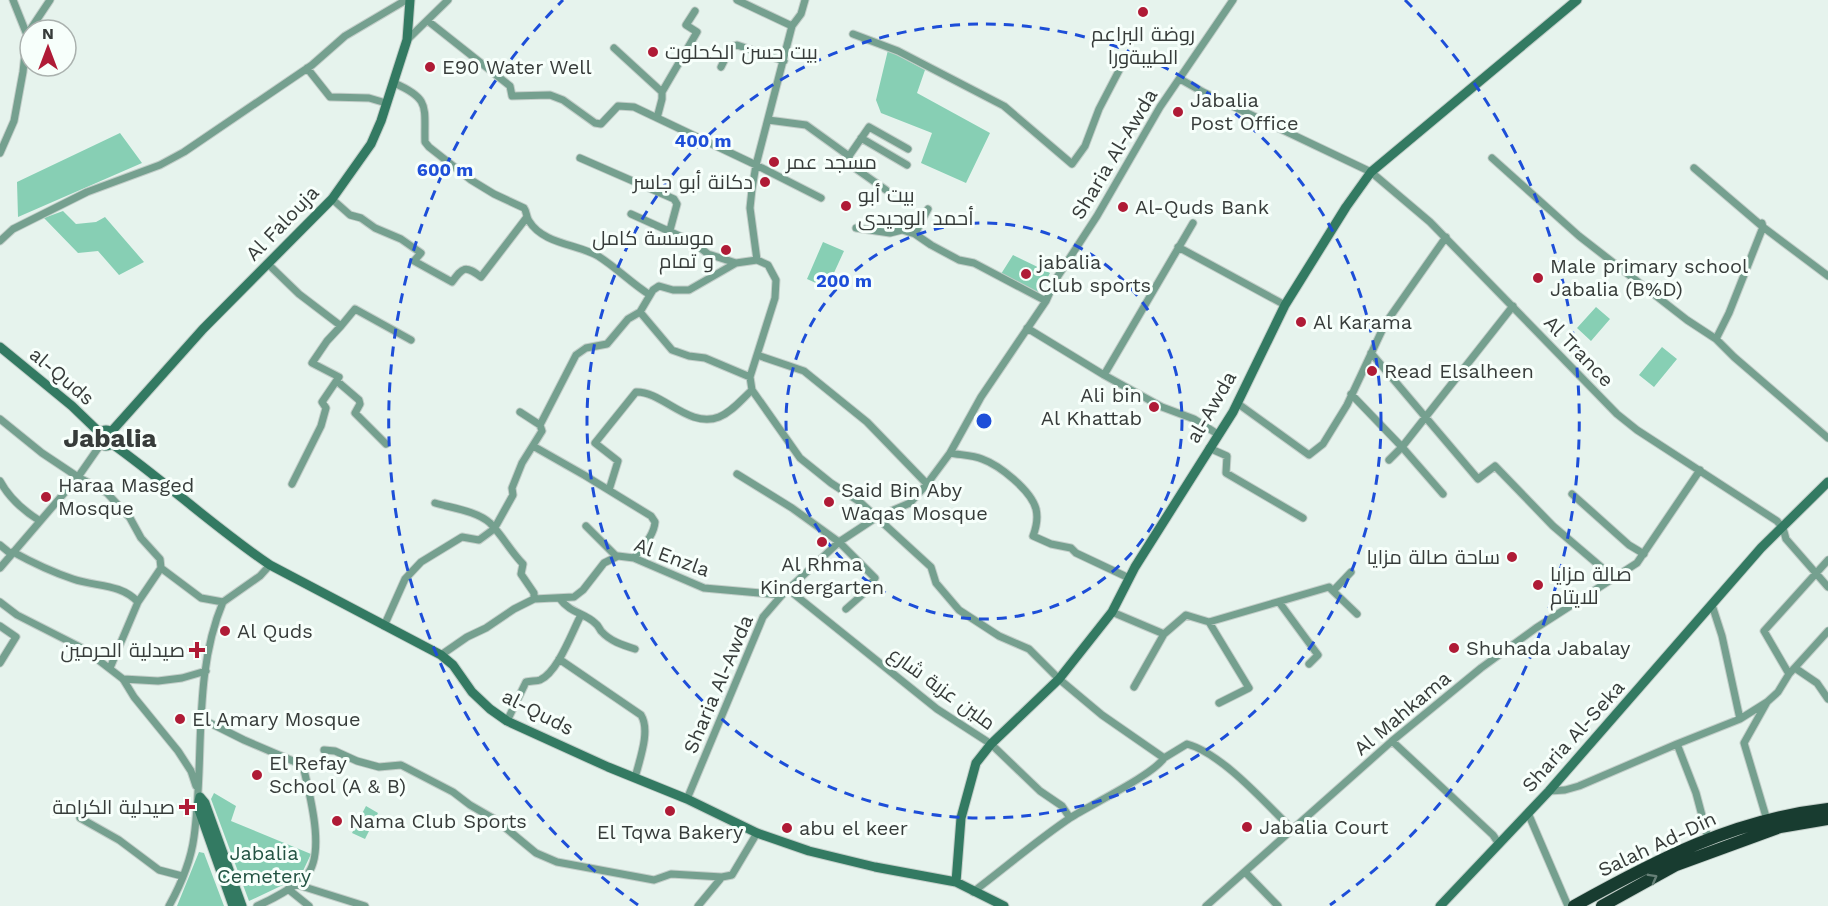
<svg xmlns="http://www.w3.org/2000/svg" width="1828" height="906" viewBox="0 0 1828 906" font-family="'Work Sans',Cairo,sans-serif">
<rect width="100%" height="100%" fill="#e6f3ed"/>
<path fill="#87cfb4" d="M888,50l37,20 -8,23 73,40 -24,50 -45,-20 11,-30 -51,-20 -5,-13z
M120,133l22,30 -124,54 -1,-35z
M63,211l13,13 20,-2 9,-5 39,45 -25,13 -21,-24 -20,2 -34,-35z
M823,242l21,9 -17,37 -20,-9z
M1013,255l37,18 -11,21 -38,-20z
M1596,307l14,12 -19,22 -14,-13z
M1662,347l15,12 -23,28 -15,-12z
M214,793l22,13 -5,15 80,33 -9,19 -19,12 -34,16 -38,-102z
M366,806l12,7 -13,26 -13,-6z
M199,852l5,1 20,53h-47z"/>
<g fill="none" stroke-linecap="round" stroke-linejoin="round">
<g stroke="#c3cec9" stroke-width="9">
<path id="street" d="M13,0l14,35
M737,0l55,26
M428,21l82,65 2,10 38,-1 13,5 32,23 6,1 17,-18 16,1 122,58 65,33
M30,30l20,-30
M853,34l45,17 106,55 68,58 13,-18 14,-37 25,-48
M407,40l41,-40
M614,48l48,44v7l-5,19
M721,67l10,-20 6,-2 47,16
M307,68l23,29 39,1 17,5
M1180,79l23,13 168,80 59,50 187,192 20,16 140,91 6,7 3,11 42,48
M394,83c37,16 30,24 31,59l4,5 42,33 23,14 30,14c3,4 2,9 5,13 14,23 48,23 69,35 19,12 33,27 52,39
M662,92l35,-60 -11,-7 9,-14
M768,120l38,5 43,31 3,10 34,24
M861,138l46,27
M0,153l14,-32 9,-49 4,-37 3,-5
M849,156l20,-29 39,22
M580,158l94,41 3,5 -7,26
M1492,158l87,78 108,84 29,19 18,18 94,81
M1694,168l69,59 65,49
M332,199l18,16 11,3 14,10 26,11 20,14 -7,8 38,21c11,-15 13,-17 29,-5l46,-60
M631,214l62,28 15,12 28,9
M856,228l34,5 12,-3 13,4 16,11 28,15 15,3 72,38
M915,234l13,-25
M0,241l13,-12 74,-37 73,-27 24,-13 128,-87 33,-29 61,-36
M1178,247l107,58
M757,260l-7,-52 2,-19 4,-24 36,-139 9,-12 4,-14
M268,264l31,30 42,32 14,-17 56,31
M640,312l32,38 17,6 16,2 45,19
M1027,328l77,47 58,32 32,12 25,16
M1716,339l13,-26 34,-86 -1,-4
M1371,353l107,126 17,-13 58,60 61,52
M757,355l47,16 63,51 60,62
M1104,375l89,-152
M338,382l21,18 1,4 -5,9 31,31
M1351,394l51,53 41,47
M1237,403l72,52 14,-11 24,-39 38,-81 61,-87
M0,419l42,34 36,24 29,16 23,25 11,20 19,21 1,9 40,30 22,4c-31,73 -18,158 -29,235 -3,23 -14,49 -25,69
M540,425l36,-70 10,-7 21,-4 21,-25 12,-7 13,-22 6,-4 14,4h16l47,-27 21,-3 11,5 8,15 -1,18 -25,79 2,13 48,68 31,25 29,19 71,65 5,16 23,27 40,26 30,13 30,30 43,36 62,43c-11,17 -74,47 -94,60 -34,23 -64,49 -97,74
M533,446l51,29 67,41 4,6c-1,14 -13,25 -21,36
M1209,448l18,8 -1,17 77,45
M950,453c10,2 23,2 32,6 17,6 49,31 54,50 2,8 0,19 -3,27l18,8 20,4 5,5 53,25
M1389,460l13,-13 111,-141
M737,474l55,34 47,34 36,36 -12,16 -17,15
M0,481c9,17 24,30 40,40
M292,484l29,-58 5,-18 -4,-6 17,-25 -27,-14 15,-22 14,-15
M609,490l9,-29 -23,-18 41,-51c26,-1 53,37 83,25 13,-5 23,-18 33,-27
M1572,494l57,51 15,9
M435,503c17,5 42,8 55,20 12,12 21,29 33,41l-2,10 13,19v6
M586,526l30,30
M0,545l11,9
M13,552c20,11 39,20 60,27 23,8 47,4 65,23l23,-34
M0,568l78,-91 23,-33
M789,590l148,119 54,35 49,47 22,15 8,12
M1333,591l24,23
M560,599c10,14 25,14 35,24 3,2 4,5 6,8 9,10 21,14 34,18
M0,602l17,13 67,34 39,30 11,18 44,54 13,20 5,15
M223,602l37,-26 10,-11
M1279,602l39,53 -9,9
M1712,605l10,31 18,83 27,-17 -23,41 23,77
M1112,612l52,22
M1209,622l40,66 -30,15
M0,626l16,11 -16,26
M384,626l21,-47 16,-17 41,-25 17,3 15,-11 4,-7 15,-27 -1,-7 10,-25 20,-32 -2,-6 -20,-13
M441,655l26,-18 19,-9 28,-19 20,-10 40,-2 9,-7 21,-27 14,-7 16,2 70,30 78,7
M559,659l82,56c10,16 -2,46 -6,63
M110,668l28,-66
M1795,668l22,15 11,16
M1789,674l-25,-43 64,-71
M123,679l35,2 24,-3 24,-7
M1134,687l30,-53 22,-19 23,7 120,-35 4,4 18,-19
M1767,702l11,-10 11,-18 39,-43
M202,719l42,21 56,24 4,6c6,26 22,85 2,106 -11,11 -35,24 -49,30
M507,721l19,-39c5,-1 11,-1 14,-2 18,-8 32,-48 41,-65
M1392,741l101,94 6,9
M324,750l11,1 22,10 22,6 22,-2 52,27 17,13 26,15 40,33 21,9 97,18 17,-6 51,3
M1164,758l23,-14c36,10 79,60 106,86
M1549,791l16,-1 14,-4 98,-42
M687,799l76,-182 19,-22 57,-53 38,-25 33,-14 17,-19 23,-31 31,-56 65,-96 10,-22 41,-63 63,-109 73,-107
M1528,813l40,93
M80,818l39,22 40,30 23,6
M1708,838l-12,-45 -19,-49 63,-25
M1245,872l33,34
M295,884l70,22
M288,889l21,17
M698,906l24,-29 10,-2 25,-42
M1206,906l186,-165 89,-73 55,-40 101,-65 63,-93"/>
</g>
<g stroke="#c3cec9" stroke-width="11">
<path id="secondary" d="M0,347l72,59 28,27
M98 438a8 8 0 1 1 16 0a8 8 0 1 1-16 0Z
M111,432l92,-103 129,-130 39,-55 10,-23 26,-81 3,-40
M111,443c55,39 104,85 159,122l171,90 12,10 19,27 18,17 17,12 101,46 79,32 70,34 52,18 66,16 81,15 48,24
M200,797l5,6 37,103
M200,797l-2,10 35,99
M956,882l5,-64 15,-55 15,-19 68,-65 53,-67 23,-45 98,-155 52,-107 61,-98 25,-35 206,-172
M1440,906l109,-115 212,-243 67,-66"/>
</g>
<g stroke="#c3cec9" stroke-width="14">
<path id="highway" d="M1574,906c83,-46 158,-86 254,-97
M1602,906l74,-41 104,-38 48,-8"/>
</g>
<use href="#street" stroke="#75a08f" stroke-width="7"/>
<use href="#secondary" stroke="#337a62" stroke-width="9"/>
<use href="#highway" stroke="#183c30" stroke-width="12"/>
</g>
<defs><path id="oneway-chevron" d="M-2-3.5L2.5 0L-2 3.5" fill="none" stroke-width="1.6" stroke-linecap="round" stroke-linejoin="round" transform="scale(1.5)"/></defs>
<use stroke="#668077" href="#oneway-chevron" transform="translate(1653 878) rotate(-29)"/>
<g fill="none" stroke="#1d4ed8" stroke-width="3" stroke-dasharray="10 8">
<circle cx="984" cy="421" r="198"/>
<circle cx="984" cy="421" r="397"/>
<path d="M638 905A595 595 0 0 1 563 0M1405 0A595 595 0 0 1 1330 905"/>
</g>
<g fill="#af1b36" stroke="#f7fffb" stroke-width="2">
<circle cx="1143" cy="12" r="6"/>
<circle cx="653" cy="52" r="6"/>
<circle cx="430" cy="67" r="6"/>
<circle cx="1178" cy="112" r="6"/>
<circle cx="774" cy="162" r="6"/>
<circle cx="765" cy="182" r="6"/>
<circle cx="846" cy="206" r="6"/>
<circle cx="1123" cy="207" r="6"/>
<circle cx="726" cy="250" r="6"/>
<circle cx="1026" cy="274" r="6"/>
<circle cx="1538" cy="278" r="6"/>
<circle cx="1301" cy="322" r="6"/>
<circle cx="1372" cy="371" r="6"/>
<circle cx="1154" cy="407" r="6"/>
<circle cx="46" cy="497" r="6"/>
<circle cx="829" cy="502" r="6"/>
<circle cx="822" cy="542" r="6"/>
<circle cx="1512" cy="557" r="6"/>
<circle cx="1538" cy="585" r="6"/>
<circle cx="225" cy="631" r="6"/>
<circle cx="1454" cy="648" r="6"/>
<path d="M194 641h6v6h6v6h-6v6h-6v-6h-6v-6h6z"/>
<circle cx="180" cy="719" r="6"/>
<circle cx="257" cy="775" r="6"/>
<path d="M184 798h6v6h6v6h-6v6h-6v-6h-6v-6h6z"/>
<circle cx="670" cy="811" r="6"/>
<circle cx="337" cy="821" r="6"/>
<circle cx="1247" cy="827" r="6"/>
<circle cx="787" cy="828" r="6"/>
</g>
<g text-anchor="middle" dominant-baseline="central" stroke-width="6" stroke-linejoin="round" paint-order="stroke">
<g font-size="20" fill="#373c3a" stroke="#f7fffb" text-anchor="start">
<text x="1143" y="34" text-anchor="middle">روضة البراعم<tspan x="1143" dy="23">الطيبةورا</tspan></text>
<text x="665" y="52">بيت حسن الكحلوت</text>
<text x="442" y="67">E90 Water Well</text>
<text x="1190" y="100">Jabalia<tspan x="1190" dy="23">Post Office</tspan></text>
<text x="786" y="162">مسجد عمر</text>
<text x="753" y="182" text-anchor="end">دكانة أبو جاسر</text>
<text x="858" y="195">بيت أبو<tspan x="858" dy="23">أحمد الوحيدى</tspan></text>
<text x="1135" y="207">Al-Quds Bank</text>
<text x="714" y="238" text-anchor="end">موسسة كامل<tspan x="714" dy="23">و تمام</tspan></text>
<text x="1038" y="262">jabalia<tspan x="1038" dy="23">Club sports</tspan></text>
<text x="1550" y="266">Male primary school<tspan x="1550" dy="23">Jabalia (B%D)</tspan></text>
<text x="1313" y="322">Al Karama</text>
<text x="1384" y="371">Read Elsalheen</text>
<text x="1142" y="395" text-anchor="end">Ali bin<tspan x="1142" dy="23">Al Khattab</tspan></text>
<text x="58" y="485">Haraa Masged<tspan x="58" dy="23">Mosque</tspan></text>
<text x="841" y="490">Said Bin Aby<tspan x="841" dy="23">Waqas Mosque</tspan></text>
<text x="1500" y="557" text-anchor="end">ساحة صالة مزايا</text>
<text x="822" y="564" text-anchor="middle">Al Rhma<tspan x="822" dy="23">Kindergarten</tspan></text>
<text x="1550" y="574">صالة مزايا<tspan x="1550" dy="23">للايتام</tspan></text>
<text x="237" y="631">Al Quds</text>
<text x="1466" y="648">Shuhada Jabalay</text>
<text x="185" y="650" text-anchor="end">صيدلية الحرمين</text>
<text x="192" y="719">El Amary Mosque</text>
<text x="269" y="763">El Refay<tspan x="269" dy="23">School (A &amp; B)</tspan></text>
<text x="175" y="807" text-anchor="end">ِِصيدلية الكرامة</text>
<text x="349" y="821">Nama Club Sports</text>
<text x="1259" y="827">Jabalia Court</text>
<text x="799" y="828">abu el keer</text>
<text x="670" y="832" text-anchor="middle">El Tqwa Bakery</text>
</g>
<g font-size="20" fill="#373c3a" stroke="#f7fffb">
<text transform="translate(1114 154) rotate(-59)">Sharia Al-Awda</text>
<text transform="translate(282 223) rotate(-46)">Al Falouja</text>
<text transform="translate(1579 351) rotate(46)">Al Trance</text>
<text transform="translate(62 376) rotate(40)">al-Quds</text>
<text transform="translate(1211 407) rotate(-60)">al-Awda</text>
<text transform="translate(672 557) rotate(20)">Al Enzla</text>
<text transform="translate(718 684) rotate(-67)">Sharia Al-Awda</text>
<text transform="translate(942 688) rotate(36)">ملين عزبة شارع</text>
<text transform="translate(538 712) rotate(27)">al-Quds</text>
<text transform="translate(1402 713) rotate(-40)">Al Mahkama</text>
<text transform="translate(1573 736) rotate(-48)">Sharia Al-Seka</text>
<text transform="translate(1657 844) rotate(-25)">Salah Ad-Din</text>
</g>
<g font-size="20" fill="#235343" stroke="#f7fffb">
<text x="264" y="853">Jabalia<tspan x="264" dy="23">Cemetery</tspan></text>
</g>
<g font-size="26" font-weight="bold" fill="#373c3a" stroke="#f7fffb">
<text x="110" y="438">Jabalia</text>
</g>
</g>
<circle cx="984" cy="421" r="9" fill="#1d4ed8" stroke="#f7fffb" stroke-width="3"/>
<g font-size="18" text-anchor="middle" font-weight="bold" fill="#1d4ed8" stroke="#f7fffb" stroke-width="6" stroke-linejoin="round" paint-order="stroke">
<text x="703" y="147">400 m</text>
<text x="445" y="176">600 m</text>
<text x="844" y="287">200 m</text>
</g>
<g transform="translate(48 48)"><circle r="28" fill="#f7fffb" stroke="#aab1ae" stroke-width="1.5"/>
<path d="M0-4.5L10 22L0 15L-10 22Z" fill="#af1b36"/>
<text y="-9" font-size="16" font-weight="bold" text-anchor="middle" fill="#373c3a">N</text>
</g>
</svg>
